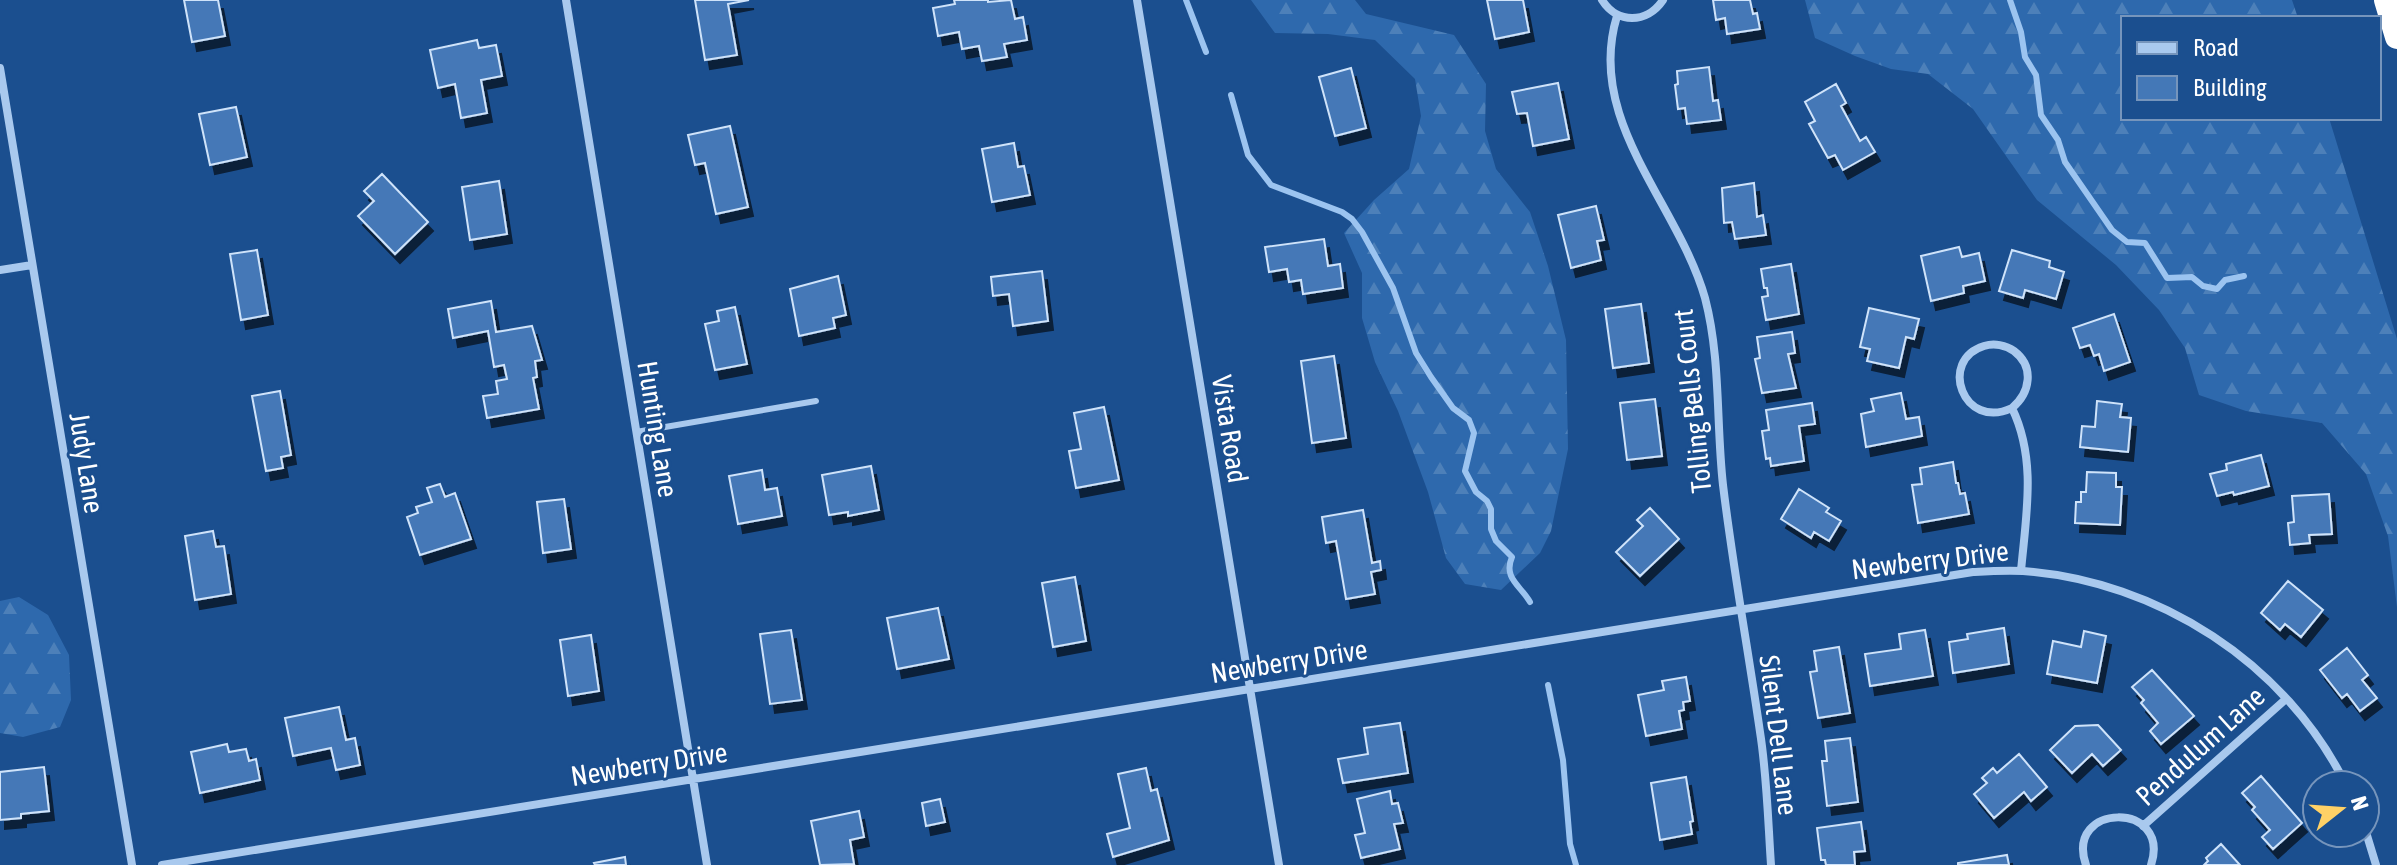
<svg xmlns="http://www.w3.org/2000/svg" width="2397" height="865" viewBox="0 0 2397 865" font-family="'Asap Condensed',sans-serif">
<defs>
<pattern id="forest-firs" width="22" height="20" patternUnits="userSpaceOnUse" patternTransform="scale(2)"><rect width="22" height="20" fill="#2e69ad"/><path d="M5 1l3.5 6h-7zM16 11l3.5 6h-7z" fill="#4d80b9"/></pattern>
<filter id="shadow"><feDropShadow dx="5" dy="9" stdDeviation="0" flood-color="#0009"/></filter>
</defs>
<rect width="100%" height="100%" fill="#1b4f8f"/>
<path fill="url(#forest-firs)" d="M1251,0h104l11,14 88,21 32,49 -1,47 11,38 34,43 18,54 18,74 2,109 -17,82 -11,22 -39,37 -36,-6 -19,-26 -18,-66 -30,-81 -23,-49 -13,-44v-45l-18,-40 30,-33 35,-31 12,-53 -6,-37 -40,-39 -47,-6 -53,-1z
M1805,0h487l6,18h-175v100h206l68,221v268l-9,-71 -22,-62 -44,-51 -76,-12 -47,-16 -14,-47 -26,-38 -43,-45 -79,-65 -64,-91 -45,-35 -37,-5 -36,-13 -40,-18z
M19,597l29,18 21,40 2,45 -11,27 -37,10 -23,-4v-132z"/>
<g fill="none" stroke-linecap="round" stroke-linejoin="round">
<path stroke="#9cc4f0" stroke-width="6" d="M1186,0l20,52
M2010,0l11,32 4,25 11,18 5,40 17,25 7,22 47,68 15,12 18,1 22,35 25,-1 11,9 14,3 8,-9 19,-4
M1231,95l17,60 23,30 71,27 10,7 10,13 31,56 23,65 15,24 22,31 16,12 5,13 -9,38 11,21 11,9 4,8v20l5,12 16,16c-9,21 8,28 18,45
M1548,685l15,75 7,84 6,21"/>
</g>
<path fill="#4478b7" stroke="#cfe3fa" stroke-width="2" filter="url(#shadow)" d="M184,0h34l7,36 -33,6z
M695,0h54l-21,4 9,51 -32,5z
M954,0h34v2l23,-2 4,19 8,-2 4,23 -23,4 3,13 -25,4 -3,-15 -17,3 -3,-17 -21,4 -5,-28 22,-4z
M1487,0h36l6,32 -34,7z
M1713,0h37l3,14 4,-1 3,16 -33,5 -2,-16 -9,2z
M477,40l2,8 17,-3 6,31 -21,4 6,33 -26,5 -6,-34 -17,4 -8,-38z
M1709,67l4,34 5,-1 3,20 -34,4 -2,-16 -7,1 -3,-24 3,-1 -1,-13z
M1351,68l15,60 -31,8 -16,-59z
M1558,83l11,56 -36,7 -6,-33 -10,1 -5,-22z
M1836,84l10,19 -5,3 19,35 6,-4 9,15 -32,18 -8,-15 -7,3 -19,-34 6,-3 -10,-19z
M236,107l11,50 -37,8 -11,-51z
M730,126l18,81 -32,7 -11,-51 -10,2 -7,-30z
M1014,143l4,24 6,-1 6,29 -38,7 -10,-53z
M382,174l46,48 -33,32 -37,-38 16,-15 -10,-10z
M499,181l8,53 -37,6 -8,-53z
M1754,183l3,34 6,-2 3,20 -31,4 -3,-17 -8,1 -2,-35z
M1596,206l8,34 -7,1 4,19 -30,8 -13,-53z
M1324,239l4,27 12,-2 3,24 -40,6 -2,-14 -12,2 -2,-13 -18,3 -4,-25z
M1959,247l3,10 17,-4 6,28 -22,5 1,7 -33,8 -10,-45z
M257,250l11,65 -27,5 -11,-66z
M2012,250l38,11 -1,6 15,5 -8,27 -31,-9 -2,8 -24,-7z
M1791,264l8,50 -33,6 -4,-23 6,-1 -1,-8h-3l-3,-19z
M1042,271l6,50 -35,5 -4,-32 -16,2 -2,-19z
M838,276l8,39 -13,3 2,10 -36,8 -9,-47z
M491,301l5,31 36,-6 10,34 -7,1 2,16 -4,1 6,31 -52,9 -4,-22 15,-2 -2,-13 11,-2 -3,-14 -10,2 -6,-36 -35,7 -5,-29z
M1641,304l8,59 -36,5 -8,-59z
M735,307l12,57 -32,6 -10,-46 14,-3 -2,-10z
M1869,308l50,11 -5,20 -8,-2 -7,31 -32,-7 3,-12 -10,-2z
M2114,314l16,48 -26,9 -5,-17 -5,2 -4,-11 -10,3 -7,-20z
M1792,332l3,21 -7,1 8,34 -34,5 -7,-34 5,-1 -3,-21z
M1334,356l12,82 -34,5 -11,-82z
M280,391l11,64 -10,2 2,11 -17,3 -14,-75z
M1901,393l5,26 13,-2 3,19 -56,11 -5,-33 13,-3 -3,-12z
M1655,399l7,57 -35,4 -7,-57z
M2097,401l25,3 -2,13 11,1 -3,34 -48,-5 2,-21 13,1z
M1812,403l3,21 -16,2 5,35 -33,5 -1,-8 -4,1 -4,-28 7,-1 -3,-20z
M1104,407l15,73 -43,8 -7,-37 12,-2 -7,-36z
M2261,455l8,31 -35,9 -1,-3 -16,4 -7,-22 17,-4 -1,-6z
M1953,462l3,21h2l2,11 5,-1 4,21 -51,9 -6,-38 10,-1 -2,-16z
M871,466l8,44 -31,6v-4l-19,3 -7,-40z
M762,470l3,20 12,-2 5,28 -44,8 -9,-48z
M2087,472l29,1v14h6l-2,38 -45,-2 1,-21h5v-10h5z
M440,484l5,13 10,-4 16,46 -51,16 -13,-38 11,-4 -2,-6 16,-5 -5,-14z
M1799,489l30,19 -3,4 15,9 -12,20 -15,-9 -3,6 -30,-19z
M2329,494l3,40 -23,1 1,8 -20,2 -2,-22 6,-1 -2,-26z
M564,499l7,50 -28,4 -6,-51z
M1650,508l29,31 -39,37 -24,-24 27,-26 -6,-6z
M1363,510l9,53 8,-2 1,9 -10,2 4,22 -29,5 -10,-58 -10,2 -4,-26z
M213,531l3,16 8,-1 7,48 -36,6 -10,-64z
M1075,577l11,64 -33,6 -11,-64z
M2288,581l35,29 -22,27 -16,-13 -5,6 -19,-17z
M938,608l11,51 -52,10 -10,-51z
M2004,628l5,36 -56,9 -4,-31 19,-3 -1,-5z
M791,630l11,70 -32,4 -10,-70z
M1925,630l8,46 -63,10 -5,-32 36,-5 -2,-15z
M2084,631l22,5 -9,47 -50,-9 6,-33 28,6z
M591,635l8,56 -31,5 -8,-56z
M1839,647l11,66 -32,5 -8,-46 7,-1 -3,-20z
M2347,648l21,27 -6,5 15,18 -17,13 -13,-17 -5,4 -22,-28z
M2152,670l42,46 -33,28 -11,-13 8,-8 -17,-20 3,-3 -12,-13z
M1686,677l4,24 -7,1 1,8 -5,1 3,18 -36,7 -8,-41 26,-5 -2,-9z
M339,707l7,33 9,-2 5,27 -24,5 -5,-22 -38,8 -8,-38z
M1400,723l8,50 -65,10 -5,-24 30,-5 -4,-26z
M2098,725l23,25 -18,16 -11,-12 -20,19 -22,-23 25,-24z
M1850,738l8,64 -31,4 -5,-45h5l-2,-20z
M227,744l2,8 17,-3 3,12 7,-2 4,21 -60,13 -9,-41z
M2019,754l28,33 -16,14 -7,-9 -30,26 -20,-24 13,-11 -5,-5 11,-10 4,5z
M44,767l5,44 -28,3v4l-21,2v-48z
M1146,768l5,23 6,-2 12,51 -56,17 -6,-23 23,-6 -12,-54z
M2261,776l41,47 -29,26 -11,-12 8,-7 -18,-20 3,-3 -13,-14z
M1686,777l7,44 -3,1 2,12 -32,6 -9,-57z
M1390,791l2,13 6,-1 5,20 -9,1 6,25 -39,9 -6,-23 10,-2 -8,-34z
M940,799l5,23 -19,4 -4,-23z
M859,811l5,26 -14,3 4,24 -34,1 -9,-44z
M1861,822l4,29 -11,1 1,13h-29l-1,-5h-4l-4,-32z
M2221,844l19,21h-36l4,-4 -2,-3z
M2007,855l2,10h-51v-2z
M625,857l1,8h-31l-1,-2z"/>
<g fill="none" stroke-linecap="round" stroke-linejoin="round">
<path stroke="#a9c9ee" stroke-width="6" d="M636,432l180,-31"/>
<path stroke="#a9c9ee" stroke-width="8" d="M566,0l141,865
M1137,0l142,865
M1602,0c15,24 45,24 61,0
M1617,16c-32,105 61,187 88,282 16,61 11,125 18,187 10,83 25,164 37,247 7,44 8,89 11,133
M0,68l132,797
M0,270l32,-5
M2012,408c18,-15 23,-41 2,-57 -8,-6 -20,-8 -30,-5 -46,14 -21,85 28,62 25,52 14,107 9,163
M2143,826l143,-127
M2365,829l11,36
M162,865l1811,-293c17,-1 33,-2 50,-1 135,10 263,92 323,214
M2086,865c-22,-63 86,-64 65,0"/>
<path stroke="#fff" stroke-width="24" d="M2386,0l11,37"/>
</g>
<g text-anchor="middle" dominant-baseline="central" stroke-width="6" stroke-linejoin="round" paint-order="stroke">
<g font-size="28" fill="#fff" stroke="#1b4f8f">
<text transform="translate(1692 401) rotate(-96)">Tolling Bells Court</text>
<text transform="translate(658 429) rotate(81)">Hunting Lane</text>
<text transform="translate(1230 429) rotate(81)">Vista Road</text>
<text transform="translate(87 463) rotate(81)">Judy Lane</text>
<text transform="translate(1930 560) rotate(-7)">Newberry Drive</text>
<text transform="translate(1289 661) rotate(-9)">Newberry Drive</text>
<text transform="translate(1779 735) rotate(83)">Silent Dell Lane</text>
<text transform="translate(2200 746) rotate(-42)">Pendulum Lane</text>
<text transform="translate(649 764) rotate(-9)">Newberry Drive</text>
</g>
</g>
<rect x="2121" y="16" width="260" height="104" fill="#1b4f8f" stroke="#7695bc" stroke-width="2"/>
<rect x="2137" y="42" width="40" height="12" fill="#a9c9ee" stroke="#7695bc" stroke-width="2"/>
<text x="2193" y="56" font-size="24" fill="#ffffff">Road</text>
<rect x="2137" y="76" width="40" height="24" fill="#4478b7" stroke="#7695bc" stroke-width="2"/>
<text x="2193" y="96" font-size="24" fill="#ffffff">Building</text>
<g transform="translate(2341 809) rotate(73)"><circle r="38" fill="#1b4f8f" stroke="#7695bc" stroke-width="2"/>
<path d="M0-6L14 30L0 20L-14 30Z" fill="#ffd166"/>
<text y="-12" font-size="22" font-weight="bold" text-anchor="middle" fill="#ffffff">N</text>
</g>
</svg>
